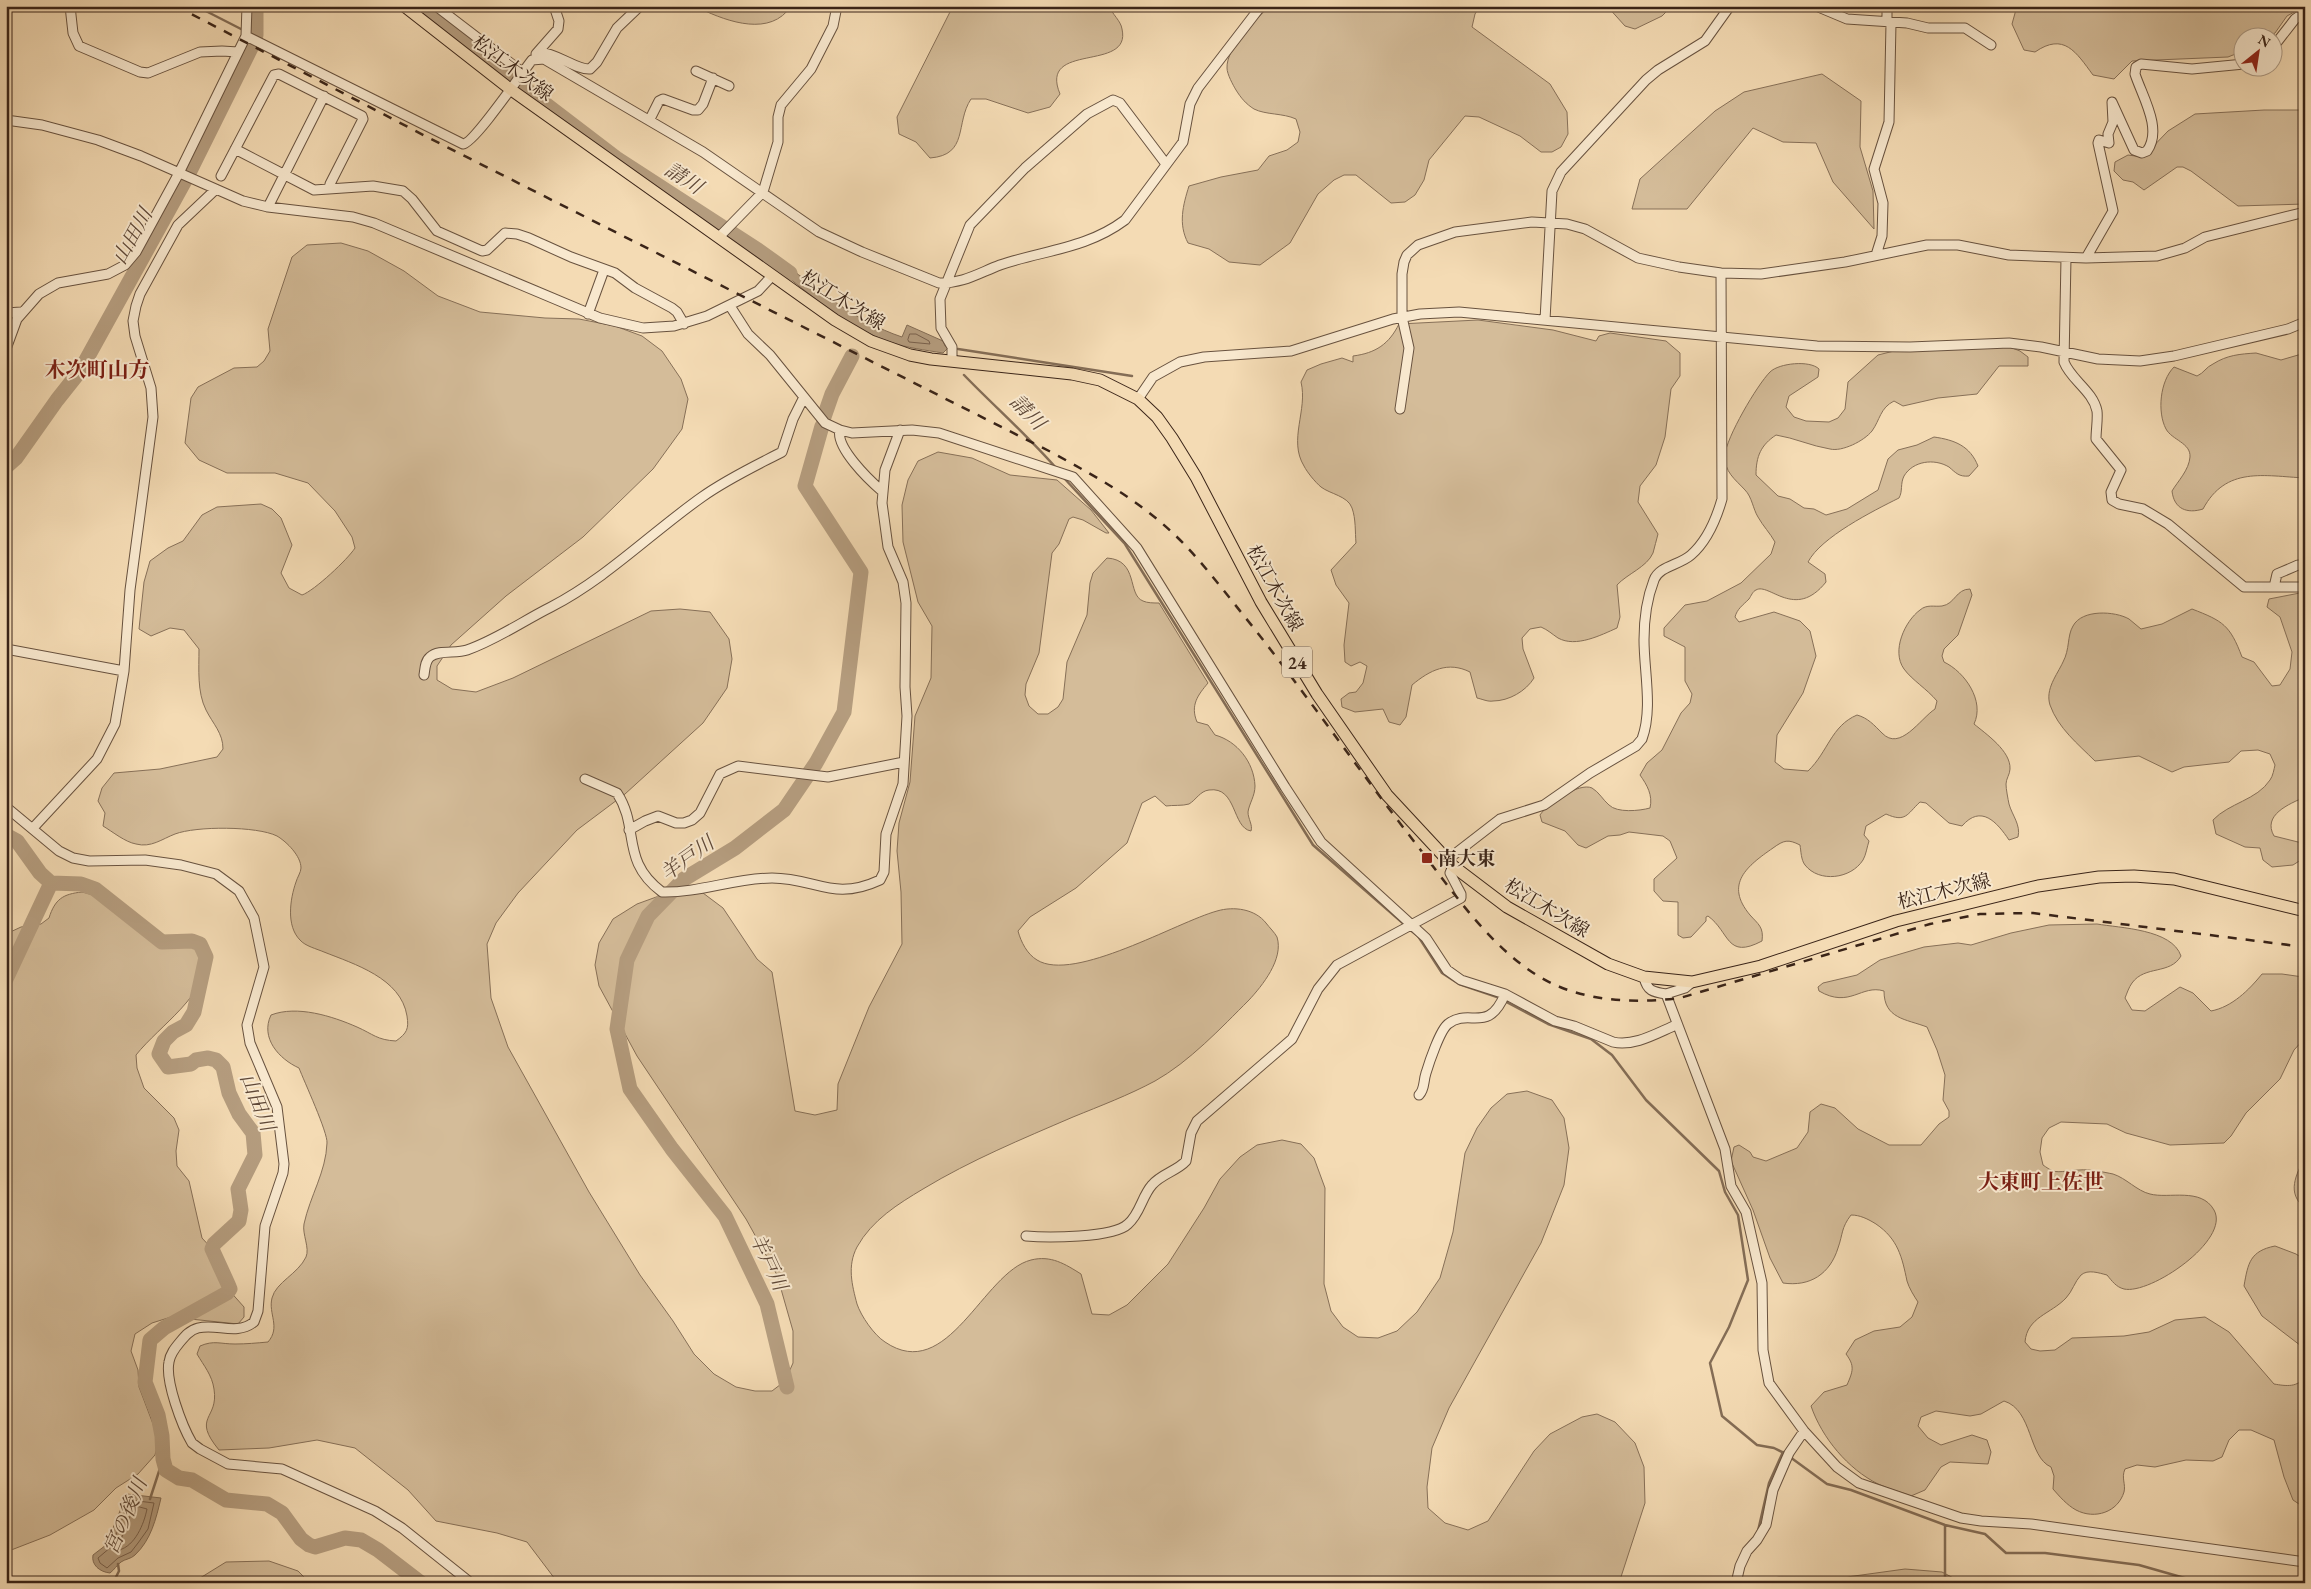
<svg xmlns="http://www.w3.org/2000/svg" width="2311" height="1589" viewBox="0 0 2311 1589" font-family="'EB Garamond','Noto Serif JP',serif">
<rect width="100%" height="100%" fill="#f4dbb4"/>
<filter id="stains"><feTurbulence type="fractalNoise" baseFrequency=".004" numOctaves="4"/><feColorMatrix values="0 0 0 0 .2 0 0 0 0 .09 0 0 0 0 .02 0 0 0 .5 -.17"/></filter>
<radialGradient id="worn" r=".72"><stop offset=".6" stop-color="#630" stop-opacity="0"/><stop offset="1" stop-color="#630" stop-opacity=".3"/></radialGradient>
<path fill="#d4bc99" stroke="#877058" d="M700,6h91c-20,31 -63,16 -90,3z
M953,6h156c3,8 12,15 13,23 10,44 -84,12 -62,65l-10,13 -22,6 -42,-14h-15c-16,24 -2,56 -41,59l-14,-16 -17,-8 -2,-17z
M1270,6h210l-5,8 -3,13 78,57 17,28 1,22 -7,13 -9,5h-11l-21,-16 -41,-19 -14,-1 -36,44 -5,20 -9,15 -10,7 -14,1 -35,-28h-12l-10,5 -16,14 -28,49 -30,22 -31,-3 -20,-13 -21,-6c-10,-19 -5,-38 1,-57l32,-9 37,-7 11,-14 18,-6 11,-8 2,-10 -4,-13c-13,-6 -30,-4 -42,-10 -8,-5 -13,-11 -18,-19 -3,-5 -9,-16 -9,-22 -1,-20 29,-49 43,-62z
M1607,6h65l-10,10 -27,13 -10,-3z
M2017,6h288l-18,10 -12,17 -6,4 -25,1 -1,13 -15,6 -96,4 -18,18 -21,-4c-17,-23 -29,-43 -58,-23l-11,-2 -12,-26z
M1822,74l39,27 -1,46 13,44 1,38 -41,-47 -17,-39 -33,-1 -30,-14 -66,81h-55l8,-30 75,-68 29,-19z
M2264,110h41v94l-67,2 -47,-35 -8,-4h-6l-33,23 -11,-8 -10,-2 -9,-9 1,-9 13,-7 15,2 25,-26 27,-17z
M341,243l27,8 36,20 34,25 42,16 65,6 34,1 36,7 27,10 20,15 19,28 7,20 -6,30 -29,40 -70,68 -77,59 -55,49 -14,21v14l15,9 24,3 37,-14 138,-67 29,-2 30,3 19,27 3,20 -5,29 -24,35 -78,71 -48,36 -59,63 -22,30 -9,21 4,54 17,49 81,145 51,83 33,46 21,33 20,20 22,13 19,4h17l13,-10 8,-18v-32l-16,-56 -31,-56 -109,-163 -38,-70 -4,-21 4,-22 14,-24 24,-15 33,-12 29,-2 24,18 34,51 15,13 23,139 20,4 22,-5 1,-26 31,-77 33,-63 -1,-52 -4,-41 2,-28 11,-41 5,-66 16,-38 1,-52 -14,-24 -15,-60 -1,-37 6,-25 10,-19 20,-9 34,6 38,17 47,5 34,30 18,23h-3l-23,-13 -10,-3 -4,2 -10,25 -7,9 -13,100 -13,31 -1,11 4,11 9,8h10l10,-7 5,-8 4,-37 20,-47 3,-32 3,-10 14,-15c32,2 20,37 36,43 4,2 11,2 16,2l49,80c-10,12 -18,22 -11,39l11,3 7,10c22,6 39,27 40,51 0,10 -6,18 -7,26 0,7 5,13 3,19 -19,-3 -14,-45 -42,-41 -9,1 -13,10 -20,14 -6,2 -17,1 -23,2l-11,-10 -13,7 -15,40 -51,45 -46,29 -12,14c3,11 9,23 19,29 37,23 140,-38 180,-49 17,-5 38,-2 49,12 3,4 9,10 11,14 7,22 -15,49 -28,63 -28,28 -60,62 -94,81 -26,14 -55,25 -82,36 -51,22 -102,43 -150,72 -25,15 -51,31 -66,58 -10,19 -5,38 0,57 4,12 17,31 28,38 63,43 98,-70 146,-82 20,-5 34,4 50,14l11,40 17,1 18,-10 41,-41 36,-56 16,-29 20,-22 17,-12 25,-5 19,4 13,14 11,30 -1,96 7,27 12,16 15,10 20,1 19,-7 20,-19 23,-34 13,-46 12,-79 12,-25 14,-20 16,-14 20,-3 25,9 12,18 5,30 -5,37 -23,58 -92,165 -17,40 -5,39 1,21 17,15 23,7 20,-9 46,-70 16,-17 32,-17 15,-3 18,8 20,21 9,24 1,36 -26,80h-1061l-31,-41 -30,-9 -61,-12 -28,-31 -53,-42 -38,-8 -48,8 -50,2c-28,-34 0,-30 -5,-61 -2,-14 -10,-23 -17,-35l3,-8c14,-6 20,-2 35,-2 11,0 22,-1 33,-2 13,-15 0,-28 4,-44 4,-16 26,-24 34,-41 4,-9 -4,-23 -2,-33 6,-28 22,-52 23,-81 1,-10 -23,-62 -28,-75 -20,-9 -39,-30 -28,-53 26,-10 61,1 86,12 16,7 20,13 39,14 11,-8 13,-12 11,-25 -6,-38 -53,-52 -83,-64 -7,-3 -19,-6 -24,-12 -14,-14 -10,-41 -4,-58 1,-4 5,-10 5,-14 0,-12 -14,-26 -24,-32 -20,-10 -81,-10 -102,-2 -13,5 -24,14 -39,10 -11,-2 -23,-12 -33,-18l2,-13 -7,-12 4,-13 12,-15 46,-4 57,-12 6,-8c0,-16 -10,-25 -17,-39 -9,-18 -7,-41 -7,-61l-15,-19 -14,-2 -19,8 -12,-7 5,-47 6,-21 18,-13 15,-7 19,-26 15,-8 44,-3 11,5 9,9 11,27 -11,28 8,15 13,7c12,-4 46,-36 53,-47l-3,-11 -17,-26 -27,-28 -33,-10h-48l-28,-13 -14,-17 6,-45 7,-11 36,-19 23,-1 7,-6 6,-10 -2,-22 24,-72 15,-12z
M1478,320l75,10 43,11 3,-5 11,-3 56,8 14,12v23l-9,13 -6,48 -9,28 -16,21 -2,16 20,32c-2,6 -3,13 -5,19 -6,14 -26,21 -36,32l3,32 -3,11c-16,7 -41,20 -59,10 -6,-4 -10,-8 -17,-11l-11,2 -8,9 1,11 11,29c-8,13 -25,23 -41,23 -5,1 -11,-2 -16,-3l-7,-26c-22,-11 -40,-2 -58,13l-6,32 -6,8 -11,-3 -6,-13 -28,3 -13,-5 -1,-8 8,-6 7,-1 7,-9 4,-17 -7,-4 -9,4 -6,-4 -1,-17 5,-42 -13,-18 -5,-15 25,-27c-1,-11 0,-24 -4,-35 -4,-12 -22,-14 -31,-21 -6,-5 -14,-15 -17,-21 -16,-26 4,-56 -3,-84l6,-12 14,-6 21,-6 11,4v-6c23,-3 36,-12 46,-32z
M2007,346l13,5 8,6v9h-29l-22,28 -39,4 -35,8 -9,-5c-14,7 -14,19 -22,30 -8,10 -30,21 -42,18 -19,-3 -35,-11 -54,-14 -15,10 -20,21 -20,40l22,21 12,3 14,9 10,1 12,6 21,-6 31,-19 10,-31 10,-9 19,-5 17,-8c21,3 36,9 44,29l-9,10c-10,1 -13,-3 -20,-9 -15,-9 -36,-6 -45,9 -4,8 -1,15 -5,22 -26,13 -78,39 -91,64l17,12 1,8c-31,39 -57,0 -70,8 -3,1 -5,6 -7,9 -6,6 -12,10 -14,18l4,5 35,-10 26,9 10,10 6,25 -13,37 -26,42 -2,27 9,7 24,2c20,-19 23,-45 49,-56 11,3 17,10 25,18 18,19 38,-14 53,-24l2,-8c-10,-12 -25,-21 -33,-32 -13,-18 1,-48 16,-59 7,-6 14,-3 22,-4 13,-2 14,-17 28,-17l2,6 -14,40 -14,14 -2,7 2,6c21,10 41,39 30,62 12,10 37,27 36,45 0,5 -4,10 -4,15 0,5 2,15 3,20 3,11 12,21 9,33l-9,3c-12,-18 -28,-36 -47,-14l-13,-3 -23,-20 -6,-1c-13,12 -14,21 -34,12l-20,12 -2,9 5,6c-2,6 -3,14 -6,19 -12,19 -44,23 -58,5 -4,-5 -4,-14 -5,-20 -12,-6 -16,-5 -27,3 -26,18 -49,36 -23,67 8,9 14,12 12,26 -36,19 -32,-9 -54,-25l-2,1v4l-15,16 -8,1 -5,-3v-33l-15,-1 -9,-10v-12l23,-21 -7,-17 -7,-5 -34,-4 -9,3 -12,1 -22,12 -8,-3 -13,-14 -23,-9 -2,-7c7,-11 39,-33 52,-27 7,4 11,12 17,17 8,8 30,6 41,3 3,-13 -3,-23 -10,-33l7,-12 15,-13 19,-37 9,-10 2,-9 -7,-13v-34l-21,-11v-8l21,-23 22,-4 34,-18 30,-29 4,-12c-5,-9 -12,-16 -17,-25 -5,-8 -6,-20 -13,-27 -10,-11 -21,-18 -20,-35 1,-17 32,-70 45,-83 9,-9 40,-12 49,-3l-1,8 -29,19 -3,11 8,10 12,4 23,1 9,-4 7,-9 3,-27 30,-27 20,-5z
M2256,353l25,7 24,-7v125c-41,-2 -79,-12 -102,31 -16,5 -29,0 -31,-18 6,-10 17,-21 18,-34 1,-14 -18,-17 -24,-28 -9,-17 -6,-48 8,-62l23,9c7,-3 9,-9 16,-12 14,-9 27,-10 43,-11z
M2305,592v205c-16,7 -43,18 -31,39l28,7 3,4 -1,11 -11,7 -21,2 -9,-7 -3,-12 -15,-1 -29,-13 -3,-14c16,-17 44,-20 57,-40 3,-4 4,-11 5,-15l-5,-11 -12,-4 -17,1 -12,11 -45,5 -12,5 -33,-16 -44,5c-17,-17 -37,-33 -45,-56 -5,-16 7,-30 13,-43 7,-13 4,-26 10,-36 9,-17 42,-15 56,-7 4,3 8,7 12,10l21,-5 30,-15c31,12 38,16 50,48l12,5 18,24 8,-1 10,-16 2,-17 -12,-35 -13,-10 2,-8z
M82,892c31,6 45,33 70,48 22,12 36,-11 56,15 -1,41 -48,70 -72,100l1,13 7,20 30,30 5,12 -3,21 1,15 12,15 13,57 12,13v14l6,15 24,27v10l-6,7 -67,-7 -19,6 -17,11 -4,17 7,19 1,17 14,37 5,19 -3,12 -17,19 -22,14 -22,22 -44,25 -44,17v-618l15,-7 20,-3 8,-6c6,-19 14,-24 33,-26z
M2097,924c23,4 75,5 84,32 -11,19 -36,9 -49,27 -3,4 -5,10 -7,15l7,12 13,1 35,-24 13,6 18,18c21,-4 38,-21 51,-37h20l21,3 2,1v60l-11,12 -14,29 -34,34 -15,23 -7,7 -54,2 -44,-12 -19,-9 -46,-2 -12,6 -7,10 -2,14 3,13c3,2 7,5 10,6 7,2 18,-1 26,-1 11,-1 24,2 34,4 13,4 24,17 37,20 19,5 51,-7 64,16 17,30 -64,85 -90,79 -8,-2 -12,-8 -17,-14 -8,-2 -19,-6 -26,0 -6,6 -9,17 -15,23 -15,16 -39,19 -41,44l6,7 9,2 15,-1 17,-12 52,-2 25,-4 26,-12 30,-3 24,15 45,52c12,2 24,4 31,-8v132l-12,-8 -9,-23 -10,-37 -23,-10h-12l-10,10 -7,17 -9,4 -27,-1 -31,7 -18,-2 -12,4c-4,9 1,15 -1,23 -6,20 -29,28 -48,18 -9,-5 -16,-13 -23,-21l1,-13 -3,-9c-23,-10 -18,-57 -47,-66l-23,13 -11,2 -34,-5 -15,6 -3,9 10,12 13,7 31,-10 15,5 4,12 -3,12 -38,-2 -9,5 -16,23 -14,6c-10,-4 -22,-7 -33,-12 -30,-15 -56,-46 -67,-78l13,-14 23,-7c6,-14 8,-19 -1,-31l9,-14 19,-9 26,-4 12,-10 6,-15c-4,-6 -9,-14 -11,-21 -5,-24 -9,-42 -31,-57 -8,-5 -16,-9 -25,-9 -10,13 -8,19 -13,33 -8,26 -28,39 -55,35l-13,-25 -17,-48 -22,-49 3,-14 5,-2 11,7 3,5 13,4 31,-13 11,-16 2,-20 11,-8 14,4 23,21 31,16h32l18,-21 10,-7v-6l-6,-11 2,-25 -8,-25 -10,-23c-21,-8 -43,-8 -43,-36 -23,-7 -34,18 -65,0l-1,-4 5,-4 34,-8 23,-15 44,-13 34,-4 13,2 40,-12 38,-8z
M2305,1157v51c-19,-15 -9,-33 0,-51z
M2275,1246l21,8 9,6v89l-43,-33 -18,-30c4,-23 6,-35 31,-40z
M269,1561l29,10 12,12h-118l34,-21z
M1905,1569l37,3 21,11h-213l29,-6h68z"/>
<path fill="#b59d7f" stroke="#846d56" d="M776,257c40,31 78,64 126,80l5,-12 36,16 2,5 3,2 -5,5c-18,-3 -36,-5 -53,-11 -45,-15 -82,-50 -119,-78z
M127,1494l34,4c-5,21 -10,42 -26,57 -4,4 -10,4 -14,7 -4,3 -7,8 -11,11 -10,-1 -19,-8 -17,-18l13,-10z"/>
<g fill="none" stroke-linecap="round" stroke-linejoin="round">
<path stroke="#78604c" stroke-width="1" d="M910,334h6l13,7 1,3 -21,-2 -1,-2z
M130,1500l24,3 -6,26 -10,14 -7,9 -13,6 -11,10 -7,-5 -2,-5 13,-11z
M136,1506l11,3c-3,15 -12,37 -28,41l-1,-3 15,-38z"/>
<path stroke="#846d56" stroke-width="2.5" d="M196,6l45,23
M252,33l4,2
M958,349l174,27
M964,375c30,31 63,60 92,93
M1064,478l61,66 188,301 92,80
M1409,929l9,7 24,37 17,11 38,13 51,27 43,15 21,16 34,45 73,71 6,21 13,23 10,65 -19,47 -19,36 12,53 35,29 17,3 12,6
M1790,1457l37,27 24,6 94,35 40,9 21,19h39l94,12 63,18
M150,1499l13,-40
M1758,1531l11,-48 14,-31
M113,1583l6,-12 -1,-7
M1945,1583v-58"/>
<path stroke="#b59d7f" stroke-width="15" d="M417,6l199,152 142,92 32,23
M824,417l8,-23 20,-38
M6,467l10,-9 41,-58 23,-29 107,-194 64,-129 5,-13v-29
M6,835l11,6 23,32 11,10 30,1 14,5 67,53 30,-1 8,3 6,13 -12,55 -8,13 -13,7 -9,9 -5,13 9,13 23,-3 5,-4 12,-2 8,2 7,7 6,26 10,21 14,19 2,22 -17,34 3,21 -2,11 -25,23 -2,5 16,35 2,5 -3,4 -63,35 -14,12 -5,42 13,33 4,21 1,23 3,11 13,8 13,2 34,20 41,4 15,9 19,26 8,6 6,2 30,-9 16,2 17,10 43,33
M6,979l45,-96
M787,1387l-20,-83 -42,-88 -53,-67 -42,-60 -13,-60 10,-69 21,-44 36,-37 51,-31 49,-38 32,-47 28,-51 17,-140 -56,-86 17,-60"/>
<g stroke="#68523f" stroke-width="11">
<path id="minor" d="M70,6l3,27 6,13 61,26 8,1 52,-21 22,-1 16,1
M436,6l86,66
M1816,6l31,13 60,4 21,5h37l26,17
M1887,6v16
M246,36l217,108c11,-1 58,-70 69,-84l12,-1 159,93 116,80 43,20 77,31c23,1 40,-10 61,-18 44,-15 86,-16 125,-45l58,-78 7,-38 8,-16 63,-82
M2274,46l21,-27 10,-7
M538,52c20,1 38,18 52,17l7,-7 20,-34 23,-22
M536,54l22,-25 1,-8 -5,-15
M696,71l33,15
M650,119l9,-18 4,-2 30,11h5l5,-6 10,-26
M6,120l36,5 56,15 43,16 102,45 25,6 85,10 21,6 226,95 43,10 31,-2 33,-10 51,-25 14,-15
M235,149l79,41 59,-4 30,5 9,8 25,32 45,20 5,-1 18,-17 12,1 12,4 42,19 44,16 20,15 37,20 5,4 7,12
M221,176l53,-101 5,-1 83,42 1,3 -33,65v3
M268,207l56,-111
M720,236l43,-44 15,-50v-25l3,-12 30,-36 22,-43 4,-20
M1876,255l6,-19 1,-33 -9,-34 15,-47 2,-99
M2066,258l-2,104c7,18 29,29 33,49 1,8 -1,19 -1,28l25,31 -10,22 1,8 7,4 24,5 25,15 76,63h61
M2086,258l27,-47 -15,-68 1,-3 10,3 -1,-9 5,-12 -1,-20 22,48 8,3 5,-2c16,-22 -5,-55 -12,-77l1,-7 5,-3 51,5 52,-5
M730,306l18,28 22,21 55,68 15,7 12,3 60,-3 27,3 134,44 64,71 148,239 36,55 105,96 21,32 14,10 44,14 50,27 19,5 39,16c21,5 44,-9 63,-17
M6,313l15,-1
M588,314l16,-44
M1545,320l7,-129 9,-19 85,-92 12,-10 47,-29 25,-35
M6,349l11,-30 22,-25 19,-11 50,-9 17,-9 11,-13 43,-79 67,-137 1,-30
M952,361v-14l-11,-19 -1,-29 30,-74 55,-57 62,-54 26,-14 7,3 46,61
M1138,399l15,-22 27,-15 24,-5 87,-6 102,-32 27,-5 39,-2 358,34 93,1 99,-4 32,4 57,12 42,2 34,-5 114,-27 17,-7
M1400,409l9,-61 -7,-31v-43l2,-12 3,-7 11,-10 37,-13 77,-10 35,2 18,5 53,29 41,9 42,6 40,1 84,-12 82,-17h31l51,10 77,3 71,-2 28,-8 20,-11 100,-25
M840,430c-5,17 29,50 42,61
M2274,587l3,-13 21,-9 7,1
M6,649l118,22
M424,675c1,-6 1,-14 6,-18 9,-8 26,-3 37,-7 29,-10 56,-29 84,-43 56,-29 100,-74 151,-110 25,-18 53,-31 80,-45l11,-33 11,-22
M585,779l32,14c23,35 3,68 45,99 37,1 73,-14 110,-14 44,0 61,24 108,2l4,-8 2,-38 17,-50 4,-68 -2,-29 1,-84 -3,-21 -15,-35 -6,-44 3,-33 15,-40
M6,807l53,44 14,7 16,3 56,-1 36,5 35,9 23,17 15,27 10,49 -17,58 3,18 27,64 7,57 -1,9 -18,53 -7,85 -4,11c-18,14 -37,1 -56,6 -8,2 -13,8 -18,14 -5,6 -10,12 -11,20 -4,19 13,64 23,81l8,6 28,15 54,5 93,42 27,17 69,55
M33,828l64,-69 18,-35 9,-53 6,-81 23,-173 -2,-29 -16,-52 -2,-15 3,-15 4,-12 38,-69 37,-35
M629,830l16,-9 13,-5 18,7h8l8,-3 8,-7 20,-39 18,-8 90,11 76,-15
M1447,860l53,-41 44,-14 46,-32 46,-27 6,-7c11,-30 2,-68 2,-99 0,-19 3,-42 10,-60 5,-14 26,-15 37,-25 16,-14 25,-35 31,-56l-1,-226
M1644,977c3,14 9,15 22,17
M1692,982l-7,6 -19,6 59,155 6,37 15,26 16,71 1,67 6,33 35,48 33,36 22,16 102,35 20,3 50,3 274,38
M1419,1095c6,-6 4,-13 7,-22 3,-10 14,-43 22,-49 21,-17 40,11 57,-30
M1026,1236c20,2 88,2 102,-12 12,-10 14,-28 24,-39 9,-11 25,-14 34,-24l5,-28 6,-12 95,-82 26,-50 19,-24 124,-67v-4l-11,-21 3,-7
M1736,1583l4,-17 7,-15 10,-11 9,-15 7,-35 16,-37 15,-22"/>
</g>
<g stroke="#3a2418" stroke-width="13">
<path id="major" d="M404,6l106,83 325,231 36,21 39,14 21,4 141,15 28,6 38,19 19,18 15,21 24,39 65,125 56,92 70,101 66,71 54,41 101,57 36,13 48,5 69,-16 135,-45 142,-35 61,-9 35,-1 40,3 131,32"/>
</g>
<use href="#minor" stroke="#f8e8ce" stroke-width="9"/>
<use href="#major" stroke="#f4dbb4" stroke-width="11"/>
<path stroke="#3a2418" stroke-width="2.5" stroke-dasharray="9 9" stroke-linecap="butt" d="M176,6l255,133 620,313c49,27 92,50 132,91 25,26 47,56 70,84 56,71 107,145 163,217 39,50 83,118 144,143 37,15 80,16 120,11l250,-74 50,-10 53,-1 272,34"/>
</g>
<rect fill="#8f2418" stroke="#f8e8ce" stroke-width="2" x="1421" y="852" width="12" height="12" rx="2.5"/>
<g text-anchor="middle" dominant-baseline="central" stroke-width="4" stroke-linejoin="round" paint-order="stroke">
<rect fill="#f8e8ce" stroke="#735f4f" stroke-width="1" x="1282" y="646.5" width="30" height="31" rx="4"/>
<g font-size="18" font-weight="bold" fill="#3a2418">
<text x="1297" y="662">24</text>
</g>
<g font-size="19" fill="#3a2418" stroke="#f8e8ce">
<text transform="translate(513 68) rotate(37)">松江木次線</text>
<text transform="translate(843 300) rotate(32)">松江木次線</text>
<text transform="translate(1275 588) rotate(61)">松江木次線</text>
<text transform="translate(1944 891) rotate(-14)">松江木次線</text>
<text transform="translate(1547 908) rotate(31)">松江木次線</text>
</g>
<g font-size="19" font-weight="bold" fill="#3a2418" stroke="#f8e8ce" text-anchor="start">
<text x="1438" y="858">南大東</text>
</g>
<g font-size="20" font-style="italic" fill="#5f4837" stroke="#f8e8ce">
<text transform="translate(684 178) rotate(33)">請川</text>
<text transform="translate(132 236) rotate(-61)">山田川</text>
<text transform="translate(1028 412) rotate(46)">請川</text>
<text transform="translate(687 858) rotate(-36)">羊戸川</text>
<text transform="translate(258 1102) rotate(68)">山田川</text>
<text transform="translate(769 1262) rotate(65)">羊戸川</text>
<text transform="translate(125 1516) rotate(-67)">宮の後川</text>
</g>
<g font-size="21" font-weight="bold" fill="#7a1f14" stroke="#f8e8ce">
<text x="97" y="369">木次町山方</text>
<text x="2041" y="1181">大東町上佐世</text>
</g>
</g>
<rect width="2311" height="1589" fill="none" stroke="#f4dbb4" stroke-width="25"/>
<rect x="8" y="8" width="2296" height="1574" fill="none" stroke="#3a2418" stroke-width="2.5"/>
<rect x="12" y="12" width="2286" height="1564" fill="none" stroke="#3a2418"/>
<g transform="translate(2258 52) rotate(30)"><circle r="24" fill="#f8e8ce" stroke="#ac9a85"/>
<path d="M0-4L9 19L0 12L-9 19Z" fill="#8f2418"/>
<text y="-8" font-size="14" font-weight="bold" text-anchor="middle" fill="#3a2418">N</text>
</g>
<rect width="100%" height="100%" filter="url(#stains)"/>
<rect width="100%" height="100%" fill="url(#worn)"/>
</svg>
